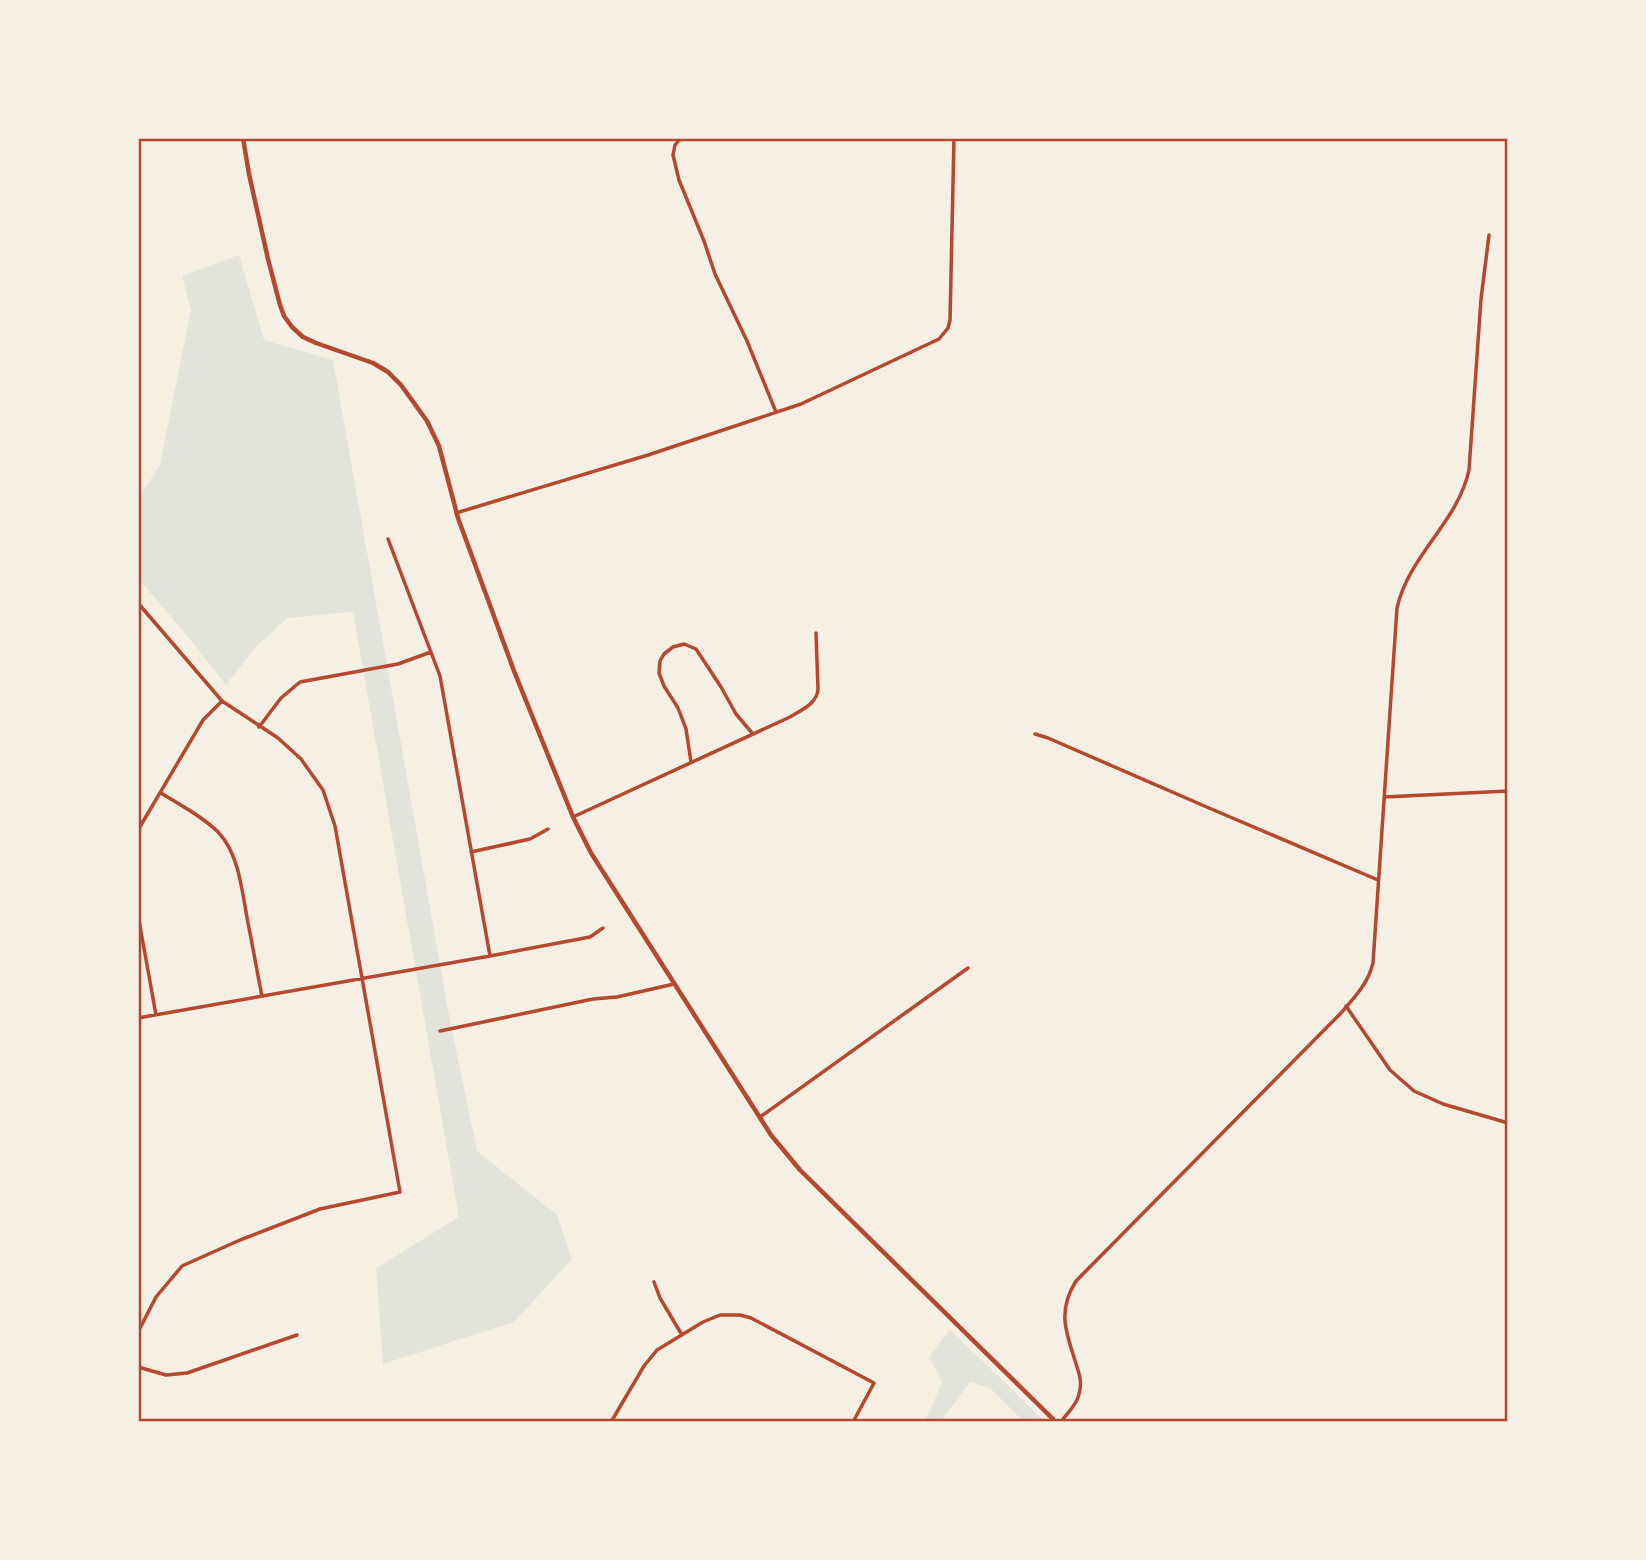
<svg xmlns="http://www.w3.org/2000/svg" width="1646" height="1560" viewBox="0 0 1646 1560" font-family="'Varela Round',sans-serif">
<rect width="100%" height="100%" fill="#f6efe4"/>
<path fill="#e2e4dc" d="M239,255l25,85 69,20 117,661 27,130 80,64 15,44 -58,63 -131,42 -7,-96 83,-51 -106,-605 -66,6 -33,31 -28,36 -37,-47 -51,-60v-79l22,-34 31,-155 -9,-34z
M950,1329l95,93h-21l-34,-34 -20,-6 -30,40h-16l7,-13 11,-27 -13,-25z"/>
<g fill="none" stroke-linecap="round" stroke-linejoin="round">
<path stroke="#b5482f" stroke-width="3.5" d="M686,138l-7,2 -4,5 -2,10 6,25 25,61 11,33 32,67 29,71
M702,138h90
M456,513l192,-58 153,-51 138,-65 9,-11 2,-8 4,-182
M388,539l52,137 50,280
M138,603l84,98 56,37 23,21 22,31 12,36 65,366 -80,17 -80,31 -58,26 -26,31 -18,35
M259,727l22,-29 19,-16 98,-18 33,-12
M1035,734l13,4 161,70 169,72
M691,762l-5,-33 -8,-21 -14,-22 -5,-13 1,-12 4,-7 9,-7 11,-3 12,5 25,38 15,27 16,19
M161,793c19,12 41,23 57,39 22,23 24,61 30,91 5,24 9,49 14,73
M1384,797l124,-6
M573,817l217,-100c11,-7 27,-13 28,-28l-2,-56
M138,830l65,-110 19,-19
M471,852l59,-13 18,-10
M138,915l18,100
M1346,1006l44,64 24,21 29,13 65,19
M138,1018l352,-62 100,-19 13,-9
M440,1031l153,-32 24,-2 57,-13
M760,1117l208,-149
M654,1282l6,16 22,37
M138,1367l28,8 21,-2 110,-38
M611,1422l33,-56 13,-16 46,-28 17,-7h20l11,3 123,65 -21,39
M1061,1422c6,-9 16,-17 18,-28 3,-10 1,-18 -2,-27 -10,-33 -21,-54 -1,-86l264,-267c14,-16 28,-30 33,-51l24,-355c12,-53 61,-86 72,-138l12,-171 8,-64"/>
<path stroke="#b5482f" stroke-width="4.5" d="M243,138l6,36 19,85 12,46 4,11 8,11 11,10 13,6 57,20 15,9 13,13 26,36 12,25 19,72 56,153 59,146 18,36 180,282 29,35 256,252"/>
</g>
<rect width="1646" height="1560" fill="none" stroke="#f6efe4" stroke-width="280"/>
<rect x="140" y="140" width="1366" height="1280" fill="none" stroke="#b5482f" stroke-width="2.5"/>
</svg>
